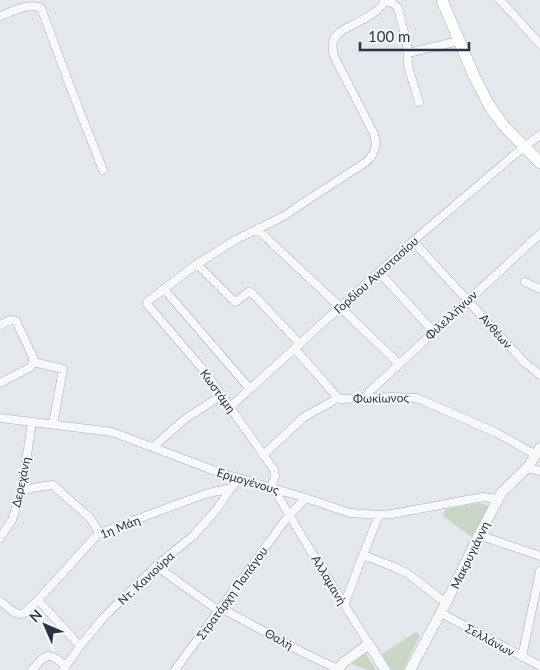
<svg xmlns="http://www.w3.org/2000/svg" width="540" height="670" viewBox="0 0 540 670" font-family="Lato,sans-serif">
<rect width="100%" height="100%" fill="#e4e7ec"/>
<path fill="#c9d6c5" d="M480,503l9,3 -16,32 -30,-22 2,-6 2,-1z
M416,632l4,3 -17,35h-11l-10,-16z
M365,653l1,1 10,16h-9l-15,-6z"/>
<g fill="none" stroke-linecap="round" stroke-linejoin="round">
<g stroke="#a9aeb7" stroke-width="9">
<path id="minor" d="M384,0l10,4 4,4 9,36 1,22 11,36
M500,0l40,44
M0,16c11,-4 30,-14 41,-8l32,86 30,76
M408,53l51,-12
M257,229l83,78 59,57
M413,241l111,121 16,13
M197,264l38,38 2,-1 11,-9 4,1 48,51
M379,272l54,59
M525,282l15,7
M164,289l86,100
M0,325l11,-5 5,1 17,36v5l-2,5 -31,16
M295,349l43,49 4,1 51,-2 24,1 80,35 39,22
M33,362l30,7 -10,55
M366,398l3,-6 171,-158
M230,407l183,-166 101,-86 26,-20
M0,418l112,14 106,40 88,26 35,12 9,3 29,2 13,-1 91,-17 15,2
M153,447l32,-28 37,-24
M263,455l41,-38 29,-16 4,-3
M527,468l13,3
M271,488l4,-12 -1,-6 -68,-97 -59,-69v-2l50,-38 40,-25 47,-23 19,-13 63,-41 5,-5 3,-6 2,-7 -2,-10 -39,-76c-4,-11 -4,-19 5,-26 11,-8 43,-19 44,-32
M274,489l36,61 59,94
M22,491l15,-4 16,-2 37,33 10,15
M479,535l61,21
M0,538l12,-18 9,-27 11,-70
M363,555l31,12 13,6 39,30
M156,566l63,45
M38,600l42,46
M0,601l15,12 6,1 3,-1 14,-13 58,-64 4,-3 105,-39 26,-6 8,-9
M344,605l19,-50 16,-40
M221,608l79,43 38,18
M441,613l99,53
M522,657l18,-86
M32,670c15,-17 15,-19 34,-4
M63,670l17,-24 23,-28 53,-52 37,-30 24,-27 14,-21
M175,670l111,-151 20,-21"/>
</g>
<g stroke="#a9aeb7" stroke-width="11">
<path id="tertiary" d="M337,670l7,-8 25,-18 16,26
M410,670l36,-67 33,-68 23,-43 25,-24 13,-20"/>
</g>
<g stroke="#a9aeb7" stroke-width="12">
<path id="secondary" d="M442,0l32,76 15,29 14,20 37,38"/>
</g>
<use href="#minor" stroke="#f7f8fa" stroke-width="8"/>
<use href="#tertiary" stroke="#f7f8fa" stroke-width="10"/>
<use href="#secondary" stroke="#fff" stroke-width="11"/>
</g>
<g text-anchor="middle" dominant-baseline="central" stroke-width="4" stroke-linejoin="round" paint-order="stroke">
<g font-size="12" fill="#2b3445" stroke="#f4f6f9">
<text transform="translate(376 275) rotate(-42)">Γορδίου Αναστασίου</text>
<text transform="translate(451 315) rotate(-43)">Φιλελλήνων</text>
<text transform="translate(496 331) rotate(48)">Ανθέων</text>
<text transform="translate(218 391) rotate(54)">Κωστάμη</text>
<text transform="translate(381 398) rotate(-1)">Φωκίωνος</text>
<text transform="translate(248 481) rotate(17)">Ερμογένους</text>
<text transform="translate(21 482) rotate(-78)">Δερεχάνη</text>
<text transform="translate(120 527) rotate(-22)">1η Μάη</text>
<text transform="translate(470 555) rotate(-64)">Μακρυγιάννη</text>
<text transform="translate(146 578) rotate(-43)">Ντ. Κανιούρα</text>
<text transform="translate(329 580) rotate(59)">Αλλαμανή</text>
<text transform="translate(232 593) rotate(-54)">Στρατάρχη Παπάγου</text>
<text transform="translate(279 639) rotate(29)">Θαλή</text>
<text transform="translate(490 640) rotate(29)">Σελλάνων</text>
</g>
</g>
<g transform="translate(45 625) rotate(315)" stroke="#f4f6f9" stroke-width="4" paint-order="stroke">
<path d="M0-4L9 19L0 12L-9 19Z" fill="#2b3445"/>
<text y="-8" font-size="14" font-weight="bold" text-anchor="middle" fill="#2b3445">N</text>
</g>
<path d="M360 42v8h109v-8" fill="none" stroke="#2b3445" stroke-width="2.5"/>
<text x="368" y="42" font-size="15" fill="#2b3445" stroke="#f4f6f9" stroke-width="4" paint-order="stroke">100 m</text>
</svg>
